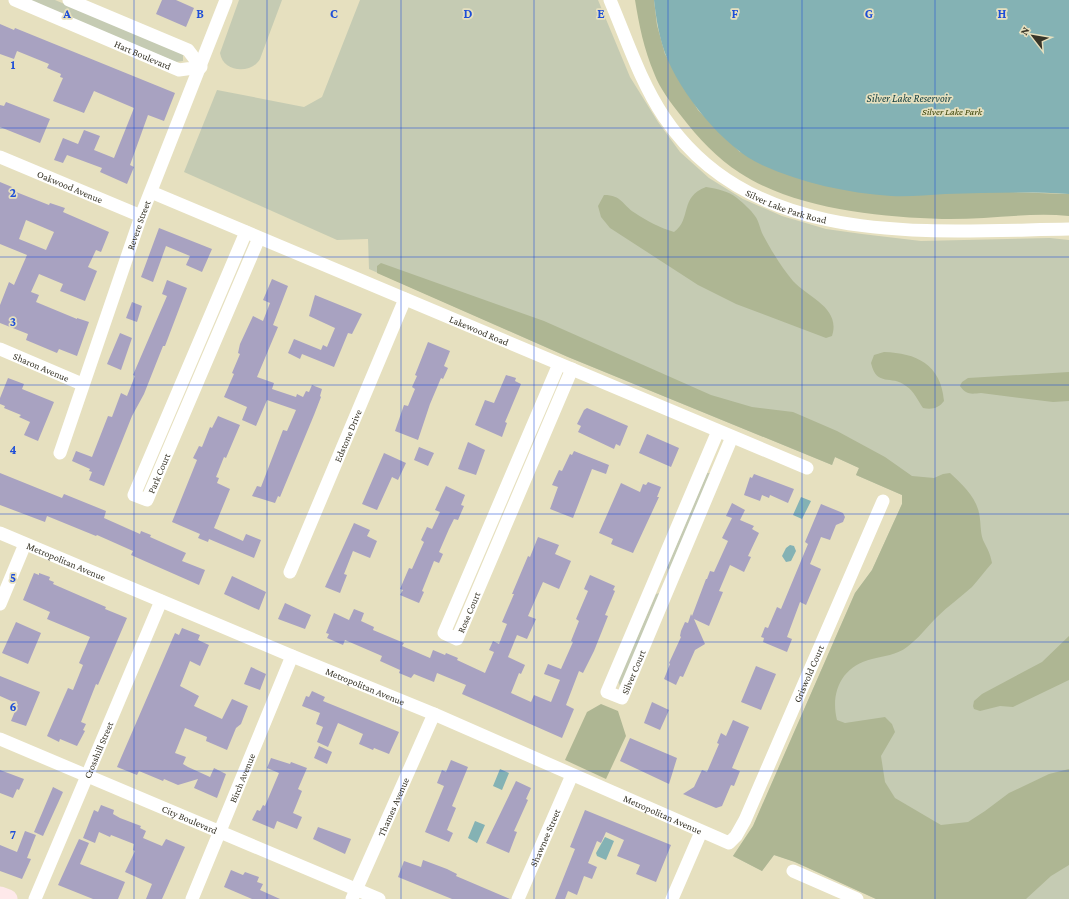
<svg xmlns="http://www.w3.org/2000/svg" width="1069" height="899" viewBox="0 0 1069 899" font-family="'Crimson Pro',serif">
<rect width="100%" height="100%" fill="#e6e0bf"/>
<path fill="#c5cbb3" d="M29,0h26l125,53 3,2v6l-7,1z
M239,0h43l-22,59c-8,15 -37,14 -40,-6z
M360,0h238l32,77 28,45 22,30 29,26 34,21 39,17 44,13 36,5 59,7 129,-3 19,2v659h-193l-81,-37 -21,-7 -12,16 -29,-15 20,-30 102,-233 17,-23 30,-66v-9l-46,-20 3,-7 -24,-11 -3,8 -264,-108 -199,-88 -1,-30 -31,1 -153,-68 33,-82 87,17 18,-10z
M707,473h4l-41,97 -2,-1 -1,-2z
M660,593l-38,93h-2l-2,-5 38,-87z"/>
<path fill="#aeb693" d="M635,0h19l3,25 8,29 33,56 42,42 269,40 60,2v22c-42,-4 -85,4 -127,3 -64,-2 -147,-10 -202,-46 -23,-15 -42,-35 -58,-56 -11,-14 -22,-28 -28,-44 -10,-24 -15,-48 -19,-73z
M706,187c12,2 22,4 31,11 6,5 14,12 18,18 4,5 5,13 8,19 8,15 19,33 30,46 16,17 48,27 39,55l-6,2 -90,-34 -38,-19 -88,-57 -9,-11 -3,-11 6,-11c18,0 18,10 31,18 12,8 25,15 39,19 18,-13 5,-35 32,-45z
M381,263l163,58 167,74 41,12 41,5 44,19 48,26 27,19 22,2 9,-4 7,-1c11,10 26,24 29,40 2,8 1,19 4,27 5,10 7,13 9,23 -7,8 -13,16 -20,24 -11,10 -24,19 -35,30 -10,10 -19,22 -30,30 -10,8 -24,9 -35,12 -30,7 -42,33 -35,61l8,3 40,-6 7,7 3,8 -14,24 4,26 10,16 46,27 27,-3 17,-11 24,-18 40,-19 20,-5v96l-18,11 -25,23h-150l-81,-37 -21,-7 -12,16 -29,-15 20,-30 102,-233 17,-23 30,-66v-9l-46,-20 3,-7 -24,-11 -3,8 -264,-108 -191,-84v-7z
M884,352c32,1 57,12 60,49 -5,7 -12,9 -21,7 -5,-7 -9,-17 -17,-22 -15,-12 -29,2 -35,-23l3,-8z
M1069,372v29l-16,1 -72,-9c-10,1 -15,2 -21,-7l2,-4 6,-4z
M1069,636v44l-56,27 -13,-1 -20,5 -6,-2 -1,-3 1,-5 8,-7 60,-32z
M601,704l17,7 8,25 -20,43 -41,-19 22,-48z"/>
<path fill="#84b2b4" d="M654,0h415v194c-41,-3 -83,-1 -124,0 -18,1 -36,3 -54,2 -44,-3 -89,-13 -129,-31 -38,-17 -83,-73 -97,-112 -6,-17 -9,-35 -11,-53z
M801,497l10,4 -9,18 -9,-4z
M790,545l4,1 2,5 -5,10 -5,1 -4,-6 4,-8z
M500,769l9,4 -7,17 -9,-4z
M475,821l10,4 -8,18 -9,-5z
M605,837l9,4 -8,19 -9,-4 -1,-3z"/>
<path fill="#a8a2c1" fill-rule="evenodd" d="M162,0h14l18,8 -8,19 -30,-13z
M0,24l14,6 1,-2 160,65 -11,28 -16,-6 -18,50 4,2 -7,17 -27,-12 2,-4 -35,-13 -4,8 -9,-3 9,-22 15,6 6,-14 16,6 -6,14 20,8 20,-50 -40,-17 -10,22 -31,-12 10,-23 -3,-1 1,-3 -14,-6 2,-4 -32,-13 -3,8 -14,-5z
M6,102l44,17 -10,24 -40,-16v-22l4,1z
M0,182l12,5 -1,3 38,15 1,-2 15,5 -2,4 46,20 -8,20 -5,-2 -8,17 9,4 -12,30 -25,-10 3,-7 -24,-10 -8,18 8,3 -3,7 41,17v-1l12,4 -12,34 -18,-7 -2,4 -31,-13 2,-6 -28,-11v-18l9,-23 5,3 13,-30 -27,-11zM26,220l28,12 -8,18 -27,-11z
M159,228l53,21 -10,23 -16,-7 4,-9 -24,-10 -13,36 -12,-5z
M272,279l16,7 -15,39 5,2 -21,50 17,6 -2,6 24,8 1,-3 6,3 3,-6 3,1 3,-7 10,4 -2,7 1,1 -7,18 -34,82 -2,-1 -3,7 -23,-7 5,-10 4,1 22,-57 4,1 9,-21 -29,-10 -11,26 -14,-6 5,-13 -23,-10 10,-23 -2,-1 8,-19 -2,-1 2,-9 13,-28 10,5 7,-18 -7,-3z
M167,280l20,8 -22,58h-2l-19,48 -12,22 -28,70 -15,-6 3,-8 -3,-1 1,-2 -18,-8 4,-10 16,6 16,-41 4,1 9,-24 6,3 8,-20 -2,-1 34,-79 -5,-2z
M315,295l47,19 -10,20 -4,-1 -14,34 -32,-13 -2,5 -12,-6 6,-14 27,11 2,-5 4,2 8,-19 -26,-12z
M132,302l10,4 -5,16 -11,-4z
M120,333l12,5 -11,32 -14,-6z
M428,342l22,9 -6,15 4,2 -5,11 -2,-1 -11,26 -12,36 -23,-9 9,-26 4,1 7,-17 -3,-2 5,-11 -2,-1z
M506,375l10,3 -1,3 6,3 -16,38 2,1 -5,14 -27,-12 10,-25 9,3z
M8,378l16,6 -2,5 32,13 -16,39 -14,-6 6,-13 -11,-5 2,-2 -17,-7 1,-2 -5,-2v-6z
M587,408l41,18 -8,20 -4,-2 -2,5 -36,-17 3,-6 -4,-2 7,-14z
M218,416l22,9 -14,33 -2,-1 -8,20 3,1 -2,5 13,6 -16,39 29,13 3,-7 15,6 -7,18 -45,-19 -1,3 -10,-4 2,-4 -28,-12 25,-62 -4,-2 6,-12 3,1 8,-20 2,1z
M647,434l32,14 -8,19 -32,-14z
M468,442l17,8 -9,25 -18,-6z
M419,447l15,6 -6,13 -14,-6z
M574,451l35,14 -3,9 -14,-5 -19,49 -23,-9 8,-22 -6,-2 7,-15 3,1 8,-17 2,1z
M384,453l22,10 -8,17 -6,-3 -15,33 -15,-6z
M0,473l62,25 2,-4 42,17 -2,7 36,16 1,-3 10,4 -1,2 36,16 -4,8 23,9 -6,15 -68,-30 2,-4 -36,-16 -1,1 -49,-20 -2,6 -45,-17z
M754,474l40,15 -6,14 -18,-8 -1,3 -7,-3 -2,6 -16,-6 6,-18 2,1z
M648,482l13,5 -4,10h2l-26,56 -22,-9 2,-5 -14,-6 22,-50 19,9 3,-8 3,1z
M446,486l19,9 -4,10 3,1 -6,14 -4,-1 -5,10 -10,23 4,2 -4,9 -5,-2 -12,30 2,1 -5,11 -19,-8 3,-5 -3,-1 9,-21 3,1 12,-27 -3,-2 6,-13 5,2 8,-17 -5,-2z
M732,503l13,7 -5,10 14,6 -2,3 7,4 -11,23 3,1 -7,15 -14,-7 -11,26 4,1 -14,34 -15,-7 11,25 -10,6 -12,27 -3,-1 -4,9 -12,-6 6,-15 -1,-1 12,-26 -1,-1 1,-5 4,-9 3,1 3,-9 1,2 14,-37h1l3,-8 4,1 14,-31 -6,-3 10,-20 -6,-2z
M821,504l22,9 2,4 -2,5 -7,3 -6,15 -9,-3 -11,27 11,5 -15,36 -6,-3 -13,35 5,2 -5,13 -24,-10 1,-4 -3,-1 4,-10 3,1 9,-21 4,2 27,-65 -3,-2z
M354,523l16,7 -3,6 10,5 -7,17 -17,-7 -9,23 3,1 -7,18 -15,-6z
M538,537l21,8 -4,9 16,7 -12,28 -16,-7 -15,34 8,3 -9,20 -10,-4 -9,22 17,8 -4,9 -2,-1 -8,20 20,9 3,-7 17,7 9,-22 -16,-6 4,-10 13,5 12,-27 -2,-1 8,-20 -3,-2 12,-28 -4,-2 6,-14 25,11 -2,4 2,1 -10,24 3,1 -14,35 -11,22 -4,-2 -13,34 8,4 -12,29 -100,-44 4,-9 -29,-12 -3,9 -20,-8 -3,4 -12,-5 1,-3 -20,-9 2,-5 -37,-16 -2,5 -16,-7 2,-4 -3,-1 8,-20 15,7 5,-11 10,4 -3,8 13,6 -1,3 31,13 -2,3 28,12 3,-8 12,5 1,-2 12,5 -1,2 28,13 9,-21 -5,-2 4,-9 6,3 8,-20 -5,-2 12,-28h-2l16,-38 2,1z
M34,573l5,2v-2l11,4 -1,3 5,2 -1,2 53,23 -1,2 22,9 -29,67 -2,-1 -15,38 5,2 -3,6 2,1 -8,15 -17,-7 -1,3 -12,-6 21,-48 5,2 10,-25 -4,-2 11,-26 -43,-18 3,-7 -27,-12z
M232,576l34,16 -7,18 -35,-16z
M285,603l26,12 -6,14 -27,-10z
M16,622l25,11 -13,31 -26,-11z
M182,628l18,7 -2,5 11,5 -9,21 -10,-5 -10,25 19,10 -5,10 28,13 10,-20 16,7 -7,18 -5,4 -9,22 -21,-9 1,-4 -22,-9 -10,25 11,4 -3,7 5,3 22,10 4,-9 12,6 -9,24 -23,-10 4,-9 -20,6 -14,-6 -1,2 -24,-10 -2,4 -20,-8 58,-134 4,2z
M756,666l20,8 -15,36 -20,-8z
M251,667l15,7 -6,16 -16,-6z
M0,676l40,16 -14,34 -15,-5 7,-17 -18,-8z
M312,691l13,6 -2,4 76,31 -10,22 -15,-6 -1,2 -14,-6 4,-10 -25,-11 -10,24 -11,-5 6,-15 -7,-3 4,-11 -18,-7 4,-10 3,1z
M652,702l17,8 -9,20 -16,-7z
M733,720l16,7 -17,41 8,3 -6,15 -3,-1 -9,21 -6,2 -33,-14 11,-7 8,-17 5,2 12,-28 -2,-1 4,-10 5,3z
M630,738l47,20 -8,26 -49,-23z
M319,746l13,6 -5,12 -13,-6z
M271,758l19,6 1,-2 16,6 -9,21 4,2 -9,22 9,4 -5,12 -20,-8 -3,8 -22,-9 5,-10 3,1 3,-6 2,1 14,-33 -12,-5z
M451,760l17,7 -16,39 4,2 -9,22 6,3 -4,9 -24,-10 19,-46 -7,-3 5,-13 4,2z
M0,770l24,9 -5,11 -2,-1 -4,9 -13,-5z
M516,781l15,7 -5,11 2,1 -14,31 3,1 -8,21 -23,-10z
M53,787l10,5 -20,44 -9,-4z
M101,805l13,5 -1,4 7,4 21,8 -1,2 6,3 -3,7 19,8 4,-7 19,8 -23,52h-16l6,-15 -27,-12 10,-21 -2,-1 1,-6 -23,-9 -1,2 -11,-5 -4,11 -12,-5 11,-28 4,2z
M585,810l86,35 -15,37 -20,-8 4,-9 -23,-9 7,-16 -18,-8 -5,11 -4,-2 -9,22 9,4 -5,12 -8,-3 -7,19 -9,-4 -3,8h-10l20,-50 -5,-2z
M318,827l33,12 -6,15 -32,-15z
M25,831l11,4 -9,23 4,1 -9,20 -22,-8v-26l17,7z
M79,839l10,4 -9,21 45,18 -7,17h-25l-35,-14z
M423,860l24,9 10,5 -1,2 54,23h-58l-54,-22 6,-16 17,6z
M231,870l12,5 2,-3 14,5 -2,5 6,2 -3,6 20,9h-28l-28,-12z"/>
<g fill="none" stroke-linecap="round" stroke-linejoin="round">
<g stroke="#fff" stroke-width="13">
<path id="s1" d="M15,0l164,70 22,-3 -13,-17 -119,-50"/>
<path id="s2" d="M610,0c17,40 30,81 54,117 90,133 265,114 405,112"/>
<path id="s3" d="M0,157l141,59"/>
<path id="s4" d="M151,192l656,276"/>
<path id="s5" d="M246,232l-112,263 13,5 112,-262"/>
<path id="s6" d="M0,349l82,35"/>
<path id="s7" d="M559,364l-115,269 13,6 115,-270"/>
<path id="s8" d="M718,431l-111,261 15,6 110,-261"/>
<path id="s9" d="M60,453l81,-237 85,-216"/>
<path id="s10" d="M0,533l292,123 142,58 295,129 7,-7 9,-16 138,-319"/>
<path id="s11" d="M290,572l115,-273"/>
<path d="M0,604l25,-60"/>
<path id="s12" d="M0,739l379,160"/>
<path d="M793,871l64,28"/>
<path id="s13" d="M35,899l126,-298"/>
<path id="s14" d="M192,899l100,-243"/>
<path id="s15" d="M352,899l82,-185"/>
<path id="s16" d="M518,899l54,-124"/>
<path d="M672,899l29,-67"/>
</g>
<path stroke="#fee9ea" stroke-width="19" d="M0,896l8,3"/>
</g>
<path fill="none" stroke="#1d4ed8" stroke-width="1" stroke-opacity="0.55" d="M134,0v899M267,0v899M401,0v899M534,0v899M668,0v899M802,0v899M935,0v899M0,128h1069M0,257h1069M0,385h1069M0,514h1069M0,642h1069M0,771h1069"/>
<g text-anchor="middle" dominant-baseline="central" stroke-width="3.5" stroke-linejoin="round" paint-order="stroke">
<g font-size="10" fill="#383528" stroke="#e6e0bf">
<text stroke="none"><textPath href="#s1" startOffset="139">Hart Boulevard</textPath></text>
<text stroke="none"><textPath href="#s3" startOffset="76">Oakwood Avenue</textPath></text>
<text stroke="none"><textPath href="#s2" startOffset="284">Silver Lake Park Road</textPath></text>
<text stroke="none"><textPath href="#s9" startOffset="241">Revere Street</textPath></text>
<text stroke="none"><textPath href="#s4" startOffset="356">Lakewood Road</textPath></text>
<text stroke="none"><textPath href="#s6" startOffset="45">Sharon Avenue</textPath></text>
<text stroke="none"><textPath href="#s11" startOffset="148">Edstone Drive</textPath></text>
<text stroke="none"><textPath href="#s5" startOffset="329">Park Court</textPath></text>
<text stroke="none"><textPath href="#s10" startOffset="72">Metropolitan Avenue</textPath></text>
<text stroke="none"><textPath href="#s7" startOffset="336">Rose Court</textPath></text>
<text stroke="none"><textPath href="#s8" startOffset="328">Silver Court</textPath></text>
<text stroke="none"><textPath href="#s10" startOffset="980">Griswold Court</textPath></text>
<text stroke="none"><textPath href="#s10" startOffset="396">Metropolitan Avenue</textPath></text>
<text stroke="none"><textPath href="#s13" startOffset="162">Crosshill Street</textPath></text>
<text stroke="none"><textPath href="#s14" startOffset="131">Birch Avenue</textPath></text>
<text stroke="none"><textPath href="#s15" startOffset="101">Thames Avenue</textPath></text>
<text stroke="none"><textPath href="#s10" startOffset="720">Metropolitan Avenue</textPath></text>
<text stroke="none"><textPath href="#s12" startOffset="206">City Boulevard</textPath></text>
<text stroke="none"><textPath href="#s16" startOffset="67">Shawnee Street</textPath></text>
</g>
<g font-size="10" font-style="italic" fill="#384004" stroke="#e6e0bf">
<text x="952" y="111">Silver Lake Park</text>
</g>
<g font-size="11" font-style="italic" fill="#0d3a3d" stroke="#e6e0bf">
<text x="909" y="98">Silver Lake Reservoir</text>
</g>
</g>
<g font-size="13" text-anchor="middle" font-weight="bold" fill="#1d4ed8" stroke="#e6e0bf" stroke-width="3.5" stroke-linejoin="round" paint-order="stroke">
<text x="67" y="18">A</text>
<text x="200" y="18">B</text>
<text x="334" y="18">C</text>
<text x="468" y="18">D</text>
<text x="601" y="18">E</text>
<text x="735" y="18">F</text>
<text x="869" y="18">G</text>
<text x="1002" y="18">H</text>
<text x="13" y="69">1</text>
<text x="13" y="197">2</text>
<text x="13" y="326">3</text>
<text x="13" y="454">4</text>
<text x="13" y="582">5</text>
<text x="13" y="711">6</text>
<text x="13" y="839">7</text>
</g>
<g transform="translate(1033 36) rotate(301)" stroke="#e6e0bf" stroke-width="3" paint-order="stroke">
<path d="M0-3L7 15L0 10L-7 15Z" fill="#383528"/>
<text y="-6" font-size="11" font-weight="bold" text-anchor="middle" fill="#383528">N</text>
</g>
</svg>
